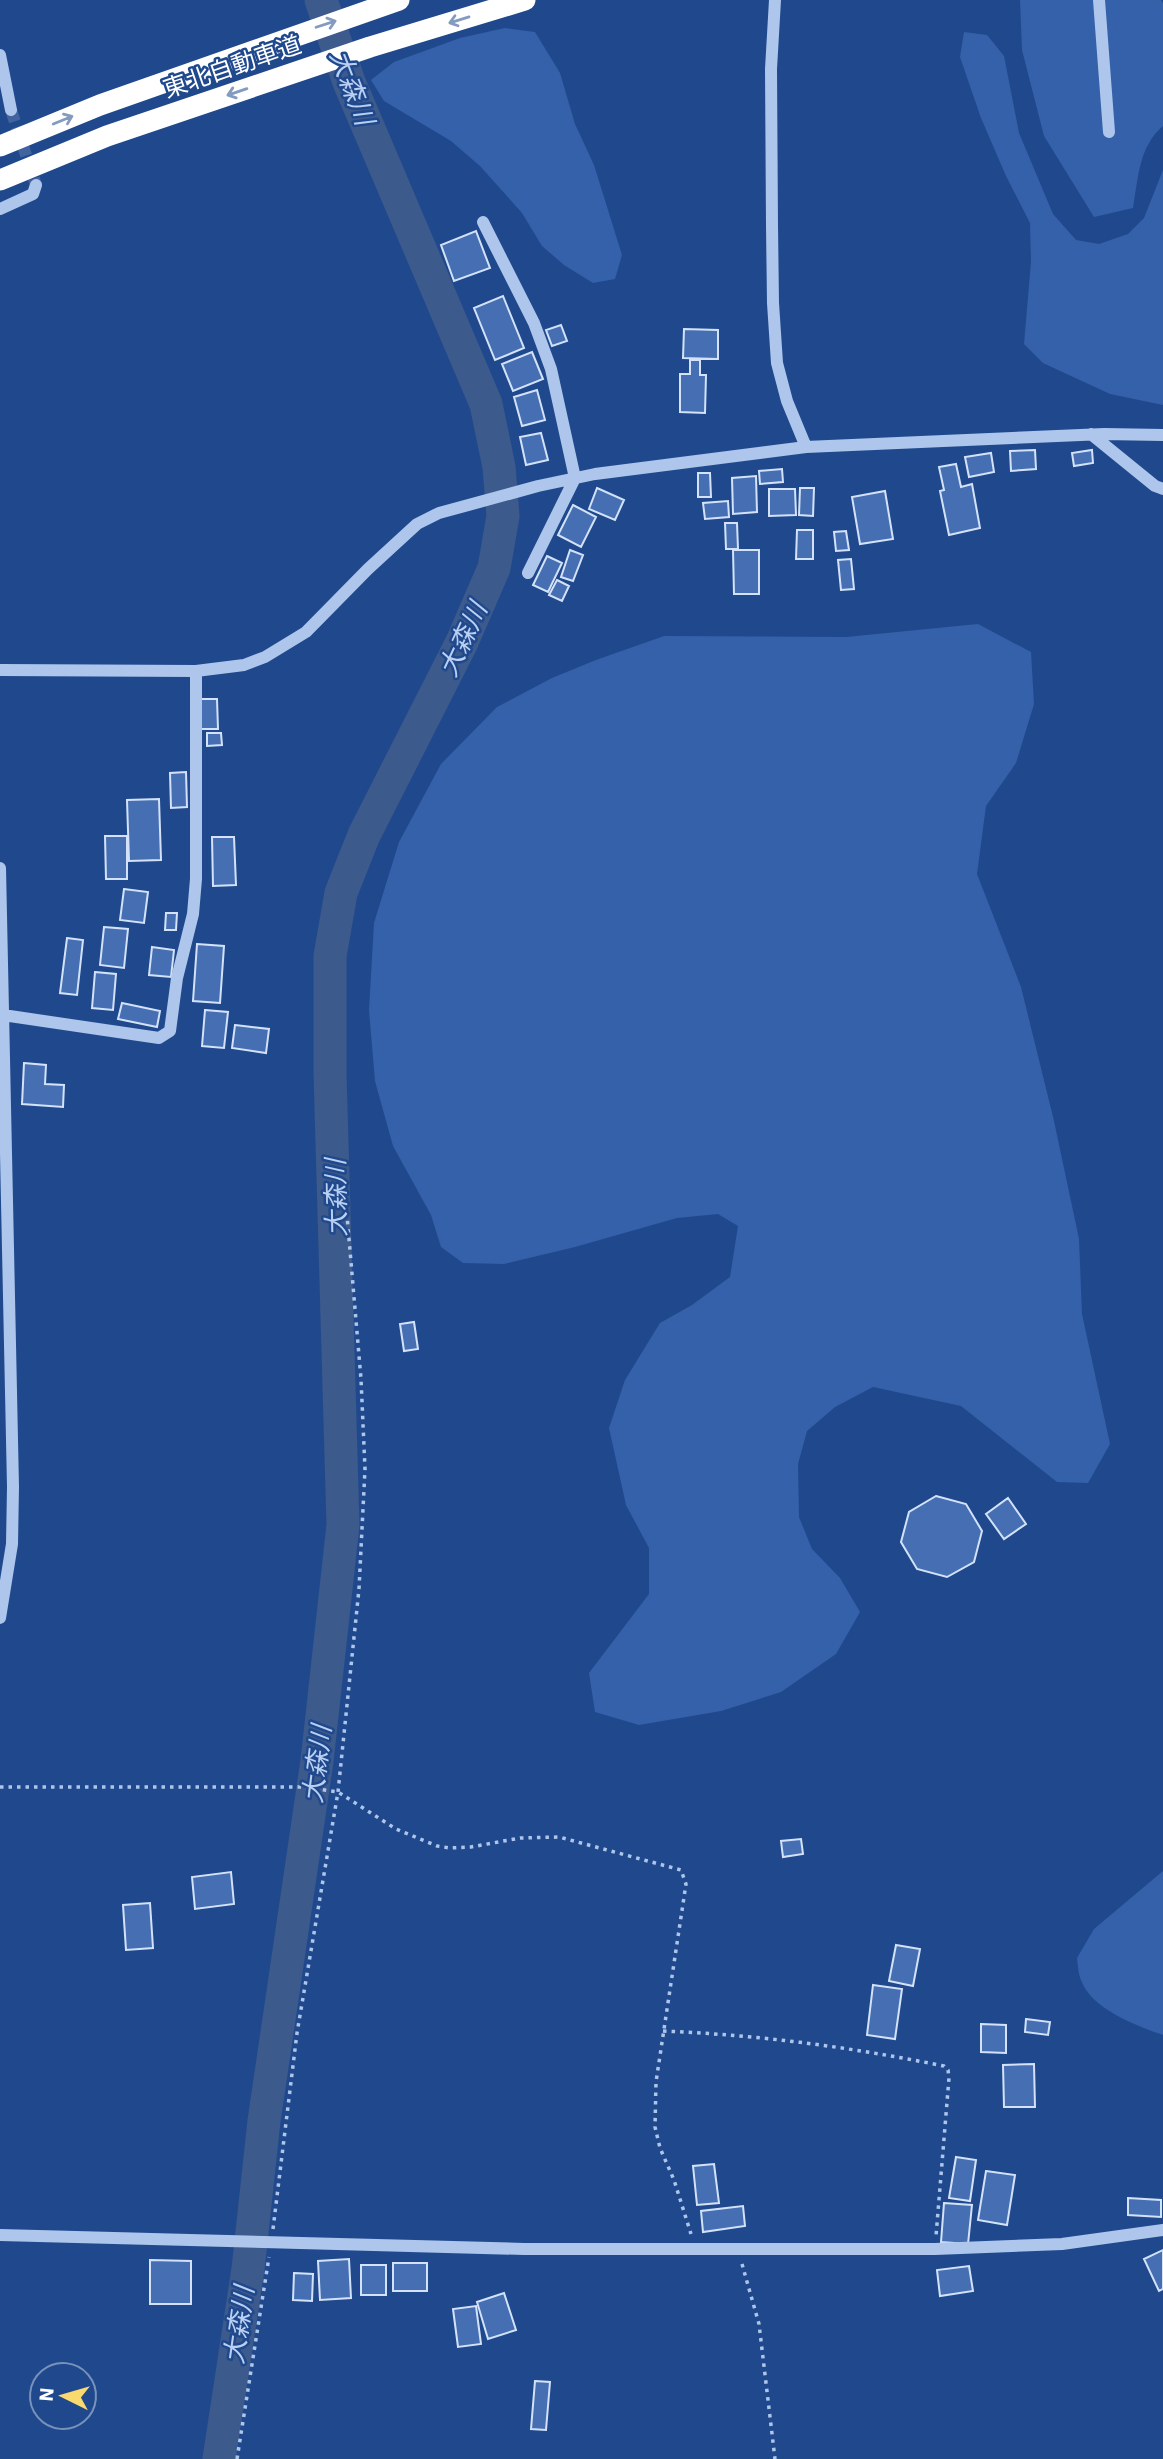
<svg xmlns="http://www.w3.org/2000/svg" width="1163" height="2459" viewBox="0 0 1163 2459" font-family="'IBM Plex Sans','Noto Sans JP',sans-serif">
<rect width="100%" height="100%" fill="#20498d"/>
<path fill="#3461aa" d="M1020,0h141l2,3v123c-24,20 -25,53 -30,82l-39,9 -50,-81 -22,-86z
M505,28l30,4 25,41 15,51 19,41 28,90 -7,24 -22,4 -29,-18 -22,-19 -20,-33 -42,-47 -29,-25 -67,-40 -13,-21 23,-18 66,-24z
M964,32l23,3 17,21 15,77 34,81 23,26 23,4 29,-10 16,-16 19,-48v235l-53,-11 -67,-31 -19,-19 7,-82 -1,-39 -24,-47 -25,-58 -21,-61z
M978,624l53,28 3,52 -18,59 -30,43 -9,68 44,113 33,134 25,118 3,75 28,130 -22,39 -31,-1 -96,-76 -88,-19 -38,20 -28,24 -9,33 1,53 13,32 28,29 20,34 -24,42 -55,38 -60,19 -82,14 -44,-13 -6,-39 60,-79v-46l-23,-43 -17,-77 16,-48 35,-57 32,-18 38,-28 8,-51 -20,-12 -41,4 -102,29 -71,17 -41,-1 -22,-16 -10,-32 -38,-69 -18,-65 -6,-71 5,-87 25,-81 42,-78 56,-57 55,-29 44,-18 68,-24 182,1z
M1163,1871v164c-26,-9 -72,-26 -82,-55 -3,-7 -3,-15 -4,-22l17,-29z"/>
<g fill="none" stroke-linecap="round" stroke-linejoin="round">
<path stroke="#3d5a8c" stroke-width="33" d="M219,2459l29,-190 16,-148 53,-360 26,-236 -13,-452v-117l11,-63 23,-58 98,-193 32,-74 9,-52 -4,-49 -13,-63 -137,-322 -28,-82"/>
</g>
<path fill="#456fb2" stroke="#d3e2f9" stroke-width="2" d="M476,231l14,37 -36,13 -13,-36z
M503,296l21,52 -29,12 -21,-52z
M561,325l6,16 -15,5 -6,-16z
M684,329l34,1v29l-35,-1z
M532,352l11,27 -30,12 -11,-27z
M690,360h10v15h6l-1,38 -25,-1v-38h10z
M537,390l8,30 -23,6 -8,-29z
M541,433l7,27 -22,5 -6,-28z
M1035,450l1,19 -25,2 -1,-20z
M1092,450l1,13 -19,3 -2,-13z
M991,453l3,19 -25,5 -4,-20z
M956,464l5,23 11,-3 8,44 -31,7 -9,-44 4,-1 -5,-23z
M782,469l1,13 -23,2 -1,-13z
M698,473h12l1,24h-13z
M756,476l1,36 -24,2 -1,-36z
M597,488l27,12 -9,20 -26,-11z
M800,488h14l-1,28 -14,-1z
M769,489h26l1,26 -27,1z
M885,491l8,48 -33,5 -8,-47z
M728,501l1,16 -24,2 -2,-16z
M573,505l23,12 -15,30 -23,-12z
M725,523h12l1,26h-12z
M797,530h16v29h-17z
M846,531l3,19 -13,1 -2,-19z
M570,550l13,5 -10,26 -12,-4z
M733,550h26v44h-25z
M547,556l15,7 -14,29 -15,-7z
M851,559l3,30 -13,1 -3,-30z
M557,580l12,6 -7,15 -13,-6z
M198,699h19l1,30h-19z
M207,733h14l1,12 -15,1z
M186,772l1,35 -16,1 -1,-35z
M159,799l2,61 -32,1 -2,-61z
M105,836h22v43h-21z
M212,837h22l2,48 -23,1z
M124,889l24,3 -4,31 -24,-3z
M166,913h11l-1,17h-11z
M104,927l24,2 -4,39 -24,-3z
M67,938l16,2 -6,55 -17,-2z
M197,944l27,2 -4,57 -27,-2z
M152,947l22,3 -3,27 -22,-2z
M95,972l21,2 -3,36 -21,-2z
M122,1003l38,8 -3,16 -39,-8z
M205,1010l23,2 -4,36 -22,-2z
M235,1025l34,4 -3,24 -34,-5z
M24,1063l22,2 -1,19 19,1 -1,22 -41,-3z
M414,1322l4,27 -14,2 -4,-27z
M936,1496l30,8 16,27 -8,31 -27,15 -30,-8 -16,-27 8,-30z
M1008,1498l18,26 -22,15 -18,-25z
M801,1839l2,15 -20,3 -2,-16z
M231,1872l3,32 -39,5 -3,-32z
M150,1903l3,45 -27,2 -3,-45z
M896,1945l24,4 -7,37 -24,-5z
M873,1985l29,4 -7,50 -28,-4z
M1026,2019l24,3 -2,13 -23,-3z
M981,2024l25,1v28l-25,-1z
M1034,2064l1,43h-31l-1,-42z
M956,2157l20,3 -6,41 -21,-3z
M714,2164l5,39 -22,2 -4,-39z
M986,2171l29,4 -8,50 -29,-5z
M1128,2198l33,2v17l-33,-2z
M944,2203l28,2 -4,39 -27,-2z
M743,2206l2,20 -42,6 -2,-21z
M1163,2250v39l-4,2 -15,-32z
M349,2259l2,39 -31,2 -2,-39z
M150,2260l41,1v43h-41z
M393,2263h34v28h-34z
M361,2265h25v30h-25z
M969,2266l4,25 -33,5 -3,-26z
M294,2273l19,1 -1,27 -19,-1z
M504,2293l12,37 -28,9 -11,-37z
M476,2306l5,38 -23,3 -5,-38z
M535,2381l15,1 -4,48 -15,-1z"/>
<g fill="none" stroke-linecap="round" stroke-linejoin="round">
<path stroke="#41649e" stroke-width="12" stroke-dasharray="12 6" stroke-linecap="butt" d="M11,110l25,75"/>
<path stroke="#aec6ec" stroke-width="3.5" stroke-dasharray="3.5 5" stroke-linecap="butt" d="M0,1787h305l33,5 58,37 41,17 13,2 21,-1 49,-9 39,-1 122,33 5,14 -30,198 -1,45 5,21 14,32 17,54
M663,2031c96,4 187,16 281,35l4,4 1,8 -13,158
M273,2229l24,-196 41,-241 21,-203 6,-120 -4,-90 -16,-187
M742,2264l17,60 16,135
M237,2459l32,-202"/>
<path stroke="#aec6ec" stroke-width="12" d="M775,0l-4,69 1,157 1,77 4,60 10,38 19,46
M1099,0l10,132
M0,55l11,55
M0,209l33,-15 3,-9
M483,222l51,101 17,46 24,109 -47,95
M1091,434l64,52 8,3
M0,670l196,1 48,-6 21,-8 41,-25 62,-63 49,-45 22,-11 99,-27 57,-12 211,-27 298,-13 59,1
M0,868l13,619 -1,57 -12,74
M3,1015l156,23 11,-7 7,-53 16,-64 3,-35v-208
M0,2235l524,14h411l127,-5 101,-14"/>
<path stroke="#fff" stroke-width="21" d="M0,146l100,-41 299,-105
M0,180l107,-44 263,-89 155,-47"/>
</g>
<defs><path id="oneway-shaft" d="M-6 0H5M1.5-3L5.5 0L1.5 3" fill="none" stroke-width="1.6" stroke-linecap="round" stroke-linejoin="round" transform="scale(1.75)"/></defs>
<g stroke="#849bc0">
<use href="#oneway-shaft" transform="translate(459 20) rotate(163)"/>
<use href="#oneway-shaft" transform="translate(326 24) rotate(-18)"/>
<use href="#oneway-shaft" transform="translate(237 92) rotate(161)"/>
<use href="#oneway-shaft" transform="translate(63 120) rotate(-22)"/>
</g>
<g text-anchor="middle" dominant-baseline="central" stroke-width="5" stroke-linejoin="round" paint-order="stroke">
<g font-size="24" fill="#fff" stroke="#20498d">
<text transform="translate(232 66) rotate(-19)">東北自動車道</text>
</g>
<g font-size="26" font-style="italic" fill="#bad0f3" stroke="#20498d">
<text transform="translate(353 87) rotate(69)">大森川</text>
<text transform="translate(462 639) rotate(-65)">大森川</text>
<text transform="translate(335 1198) rotate(-91)">大森川</text>
<text transform="translate(316 1764) rotate(-83)">大森川</text>
<text transform="translate(238 2325) rotate(-82)">大森川</text>
</g>
</g>
<g transform="translate(63 2396) rotate(275)"><circle r="33" fill="#20498d" stroke="#7992bb" stroke-width="2"/>
<path d="M0-5L12 26L0 18L-12 26Z" fill="#f9da6f"/>
<text y="-10" font-size="19" font-weight="bold" text-anchor="middle" fill="#ffffff">N</text>
</g>
</svg>
